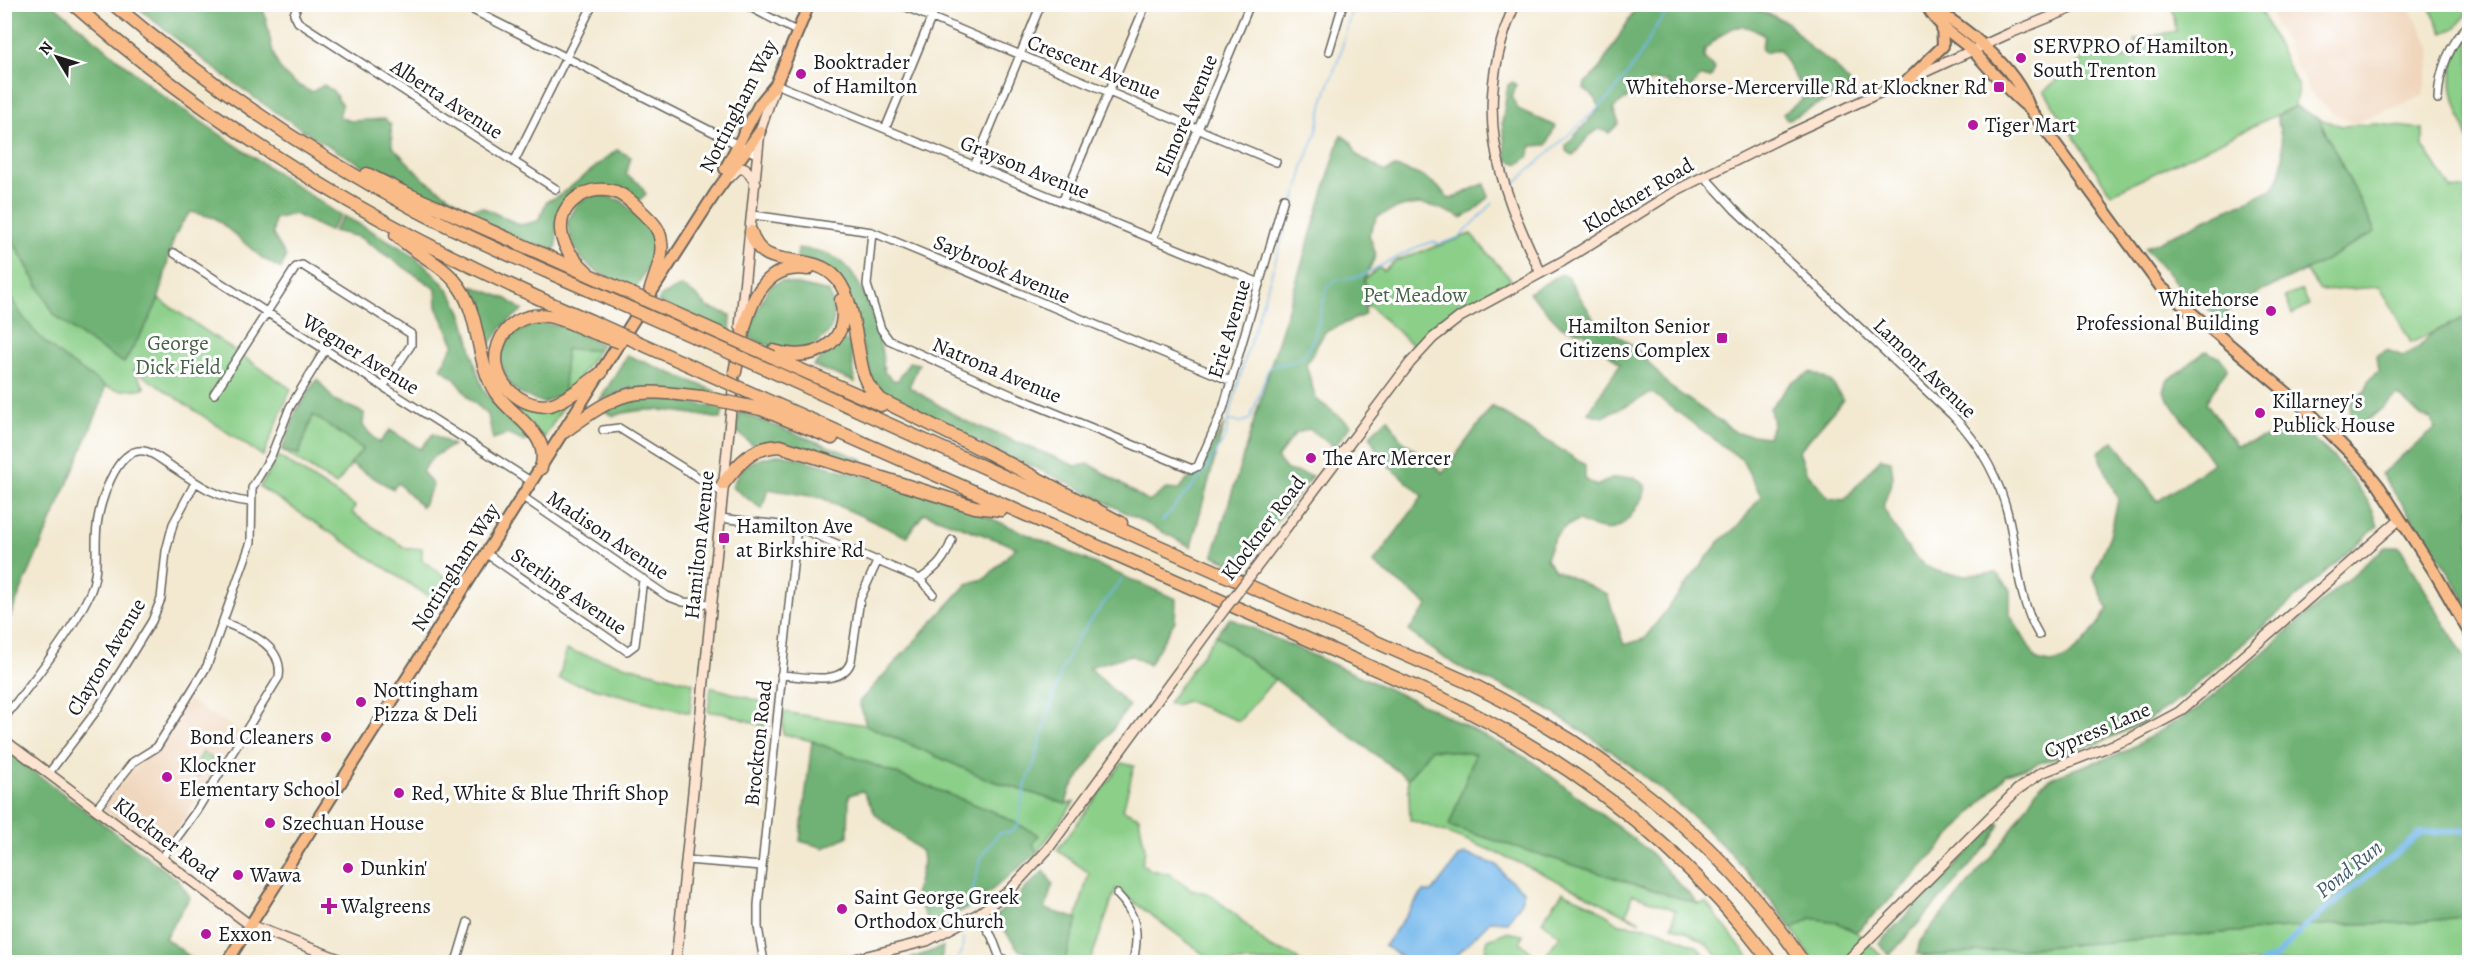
<svg xmlns="http://www.w3.org/2000/svg" width="2474" height="967" viewBox="0 0 2474 967" font-family="Alegreya,serif">
<rect width="100%" height="100%" fill="#fff"/>
<filter id="ink" filterUnits="userSpaceOnUse"><feTurbulence type="fractalNoise" baseFrequency=".0167" numOctaves="2"/><feDisplacementMap in="SourceGraphic" scale="12" xChannelSelector="R" yChannelSelector="G"/><feConvolveMatrix kernelMatrix="1 2 1 2 8 2 1 2 1" color-interpolation-filters="sRGB"/></filter>
<filter id="wash" filterUnits="userSpaceOnUse"><feTurbulence type="fractalNoise" baseFrequency=".008" numOctaves="4" result="noise"/><feDisplacementMap in="SourceGraphic" scale="24" xChannelSelector="R" yChannelSelector="G"/><feGaussianBlur stdDeviation="1.35" result="paint"/><feColorMatrix in="noise" values="0 0 0 0 0 0 0 0 0 0 0 0 0 0 0 0 0 1.4 0 .05"/><feComposite in="paint" operator="in"/></filter>
<g filter="url(#wash)">
<rect width="100%" height="100%" fill="#f3e9d1"/>
<path fill="#f0d6bc" d="M2266,5h142l24,45 -9,46 -69,27 -23,-11 -21,-20z
M188,700l52,32 -56,87 -22,31 -4,1 -57,-43 36,-47 19,-9z"/>
<path fill="#8bcf89" stroke="#547652" stroke-width="1.5" d="M2172,4l86,1 40,82 -3,19 -184,88 -67,-103 51,-41 19,9 26,-5 -6,-14 42,-9z
M2428,5h41v7l-14,16 -12,5z
M2469,36v105c-14,-41 -30,-68 0,-105z
M2319,119l23,7 36,-2 45,5v17l28,43h18v126l-58,28 -31,-56 -60,4 -15,-21 70,-39z
M4,226l50,88 28,23 42,26 35,-64 132,90 -28,67 -130,-87 12,19c-9,1 -20,3 -28,2 -33,-6 -106,-70 -112,-103 -4,-19 0,-42 -1,-61z
M1471,234l42,48 -50,26 -48,39 -48,-43 2,-9 -5,-15 15,-12 5,3 11,-10z
M2302,290l7,15 -17,9 -7,-17z
M565,349l33,1 -22,32 -12,11z
M508,402l35,10 21,-7 -20,33z
M313,415l50,34 -27,36 -54,-35 17,4z
M278,456l77,50 -3,7 55,36 15,-1v12l33,24 -11,19h-5l-179,-116z
M1216,635l59,44 -36,42 -52,-20 -12,4 -7,-2z
M566,650l127,33 -3,30 -131,-34z
M711,687l59,17 -1,24 -45,-15 -16,-1z
M783,712l83,13 122,54 77,25 9,-2 -37,51 -4,-10 5,-8 -44,-23 -182,-71 -29,-7z
M1431,749l45,5 -27,72 249,78 8,-1 47,59h-31c-13,-20 -28,-27 -50,-36l3,-16 -43,-16 -5,20 14,8c-18,-7 -32,-16 -49,-24 -59,-30 -119,-58 -182,-78l-2,-41z
M203,752l11,8 -16,17 -6,-4z
M1122,763l12,3 -11,44 16,7 6,33 -3,14 9,6 19,4 21,15 18,5 27,21 34,33 19,5 12,9h-87l-98,-73 -26,73h-26l25,-89 -32,-23z
M1563,892l29,13 28,19 34,4 43,18 12,16h-208l-16,-12 3,-11 18,-7 17,3 -3,7 21,19 19,-25 -18,-15z
M2469,915v47h-565l24,-6 408,-32 76,-1z
M1811,918l25,4 20,10 32,30h-74l-22,-33z"/>
<path fill="#70b275" stroke="#466748" stroke-width="1.5" d="M4,5h50l106,89 181,122 -12,15 -35,-17 -20,5 -1,16 13,21 -5,13 -19,-11 -47,-40 -24,-6c-24,24 -22,55 -32,85 -7,23 -24,45 -35,66l-42,-26 -28,-23 -49,-88z
M135,5h122l7,7c11,41 5,62 48,80l12,-7 10,7 8,13 -3,12 12,4 34,-2 6,6 1,21 33,34 44,29 13,-2 38,18 18,-4 9,-20 12,-5 58,-46 14,7 -5,18 13,8 7,11 -8,7 -44,-15 -38,34 1,26 -6,6c-62,-25 -123,-51 -182,-83 -81,-44 -163,-104 -234,-164z
M1638,5h109l40,17 25,27 21,15 17,19 -1,6 -62,31 -4,-6 19,-14 1,-9 -24,-42 -14,4 -4,-5 4,-11c-24,-22 -40,-6 -60,12l-1,9 11,11 -4,8h-11l-19,23 -7,-5 -7,-14h-17c-11,12 -25,17 -37,28l6,14 -10,10 -9,-4c-13,5 -17,17 -27,26l-7,-4v-6l34,-37 -5,-10 -11,-9 1,-6 13,-12z
M1513,82l3,3 -4,12 6,12 37,17 -8,19 -15,1 -4,11 -9,7 -12,-4 -5,-37 6,-38z
M2295,106l24,13 56,113 -58,33 -77,37 -10,7 -7,12 -42,-33 -36,-40 127,-59c17,-20 10,-49 5,-73z
M1341,135l10,7 6,13 28,17 10,-5c23,6 40,13 54,32 14,-3 22,-12 36,-15l3,13 -13,14 -13,7c-38,-17 -47,-19 -85,-1l-8,17 7,21 -12,25 5,15 -5,20 -39,17 -19,33 10,34 35,26 -17,22 -25,-18 -14,5 -18,24 10,12 25,6 -72,92 -27,-13z
M596,193l26,8 33,35 -1,17 -18,36c-39,-16 -61,-22 -69,-67l12,-20z
M344,216c39,22 84,41 109,81 18,28 17,61 30,91 6,14 32,35 43,47l-1,7 -18,-8 -14,5 -5,-24 -18,-16 -15,-20 -14,-11 13,-24 -17,-37 -1,-18 -77,-52 -26,-6z
M798,248c16,2 30,3 43,14 26,21 41,77 43,110l11,9 4,-2 10,-17 10,2 -10,23 54,33 113,46 14,-2 59,38 17,-13 12,1 26,-28 20,-38 -33,123 -120,-63 -157,-71 -40,-28 -30,-103 -47,-24z
M1561,274l7,3 25,41 43,30 33,38 68,47 31,4 5,-12 -3,-17 22,-26 20,-10 20,10 11,18 -44,51 7,20 23,27 15,2 37,-42 10,3 2,16 -10,30c33,60 41,73 113,66l14,15v27l27,45c4,1 10,3 14,3 23,-2 46,-36 57,-54l-15,-33 17,-41 8,-35 -20,-48 16,-11 44,60 55,-38 -50,-72 3,-9 40,-31 14,7 8,9 -22,35 30,44 60,-18c29,15 75,66 82,98l-196,171 -36,24 -50,23 -89,30 -97,106 -54,52 -20,-10 -25,-4 -19,11c-64,-93 -157,-167 -253,-225 -27,-16 -59,-24 -86,-41 -16,-9 -30,-21 -45,-32l20,-26 -55,-42 50,-67 -44,-39 -9,-22 18,-17 12,20 43,35 49,-67 93,59v14l11,7 17,-8 21,-1 12,9c-1,10 -6,17 -12,25 -17,26 -30,20 -56,10 -21,7 -26,19 -32,38l9,11 52,24 17,51 20,-6 75,-97 21,-18 21,-28 -19,-36 -90,-67 -49,24 -15,-4 32,-49 -35,-31 -23,-6 -33,-34z
M781,281l48,11c12,33 2,44 -27,61l-30,-6 -27,-11 24,-50z
M472,286l35,13 15,11 -20,17 -13,19 -15,-37z
M682,286l15,10 10,11 24,8 -1,18 -72,-31 3,-6z
M5,287c26,51 53,68 100,99l-3,15 -29,70 -68,157z
M2469,315v293l-22,-39 -66,-95 54,-45 -4,-10 -10,-3 -23,-21 -36,30 -11,-8 -1,-14 16,-13 2,-9 10,-10 -2,-16 11,-5 16,6 15,-8 13,-14z
M537,323l24,3 41,18 -4,6 -32,-1 -2,44 -20,10c-32,-11 -36,-14 -45,-47l12,-21z
M840,339l10,3 5,40 -42,-16z
M627,355l88,36 2,6 -89,-8 -28,11z
M317,379l17,21 30,13 -1,13 16,17 11,-13 30,19 13,-15 20,11 -20,12 -11,14 11,14 -11,22 -24,-24 -5,6 -43,-25 13,-15 -50,-34 -14,39 -17,-4 14,-39z
M629,398h37l57,11 -2,10c-36,-6 -72,-15 -107,-3l-13,-7z
M739,412l125,48h-17l-65,-17 -29,2 -17,-14z
M782,454l162,44 232,101 -1,22 -26,44 -18,-10 -42,12 40,39 -59,84 -4,14 -79,-25 -121,-54 -7,-23 108,-118 19,-6 30,-31 -92,-34 -17,24 -85,-39 -54,-9 -6,20 -30,-22c12,-28 23,-27 50,-33z
M2385,547h15l69,118v251l-57,7 -76,1 -408,32 -11,-2 3,-13 87,-104 32,-51 18,-11 67,-23 76,-45z
M1230,618l203,91 97,51 119,91 49,53 -249,-78 26,-72 -44,-5 -23,30 -192,-144z
M812,741l182,71 45,23 -6,8 4,10 -61,50 -45,25 -16,-33 8,-33 -1,-10 -46,-37 -13,-24 -14,4 -1,41 -24,12 -24,-7z
M5,750l173,130 12,17 -25,41 32,24h-192z
M1997,822l3,2 -10,19 -101,113 -10,-13z
M1044,871l9,13 -8,25 33,10 -14,43h-26v-5l-19,-7 -24,-33z
M943,947l-2,15h-40l4,-1z"/>
<path fill="#77b9ec" stroke="#4a6a84" stroke-width="1.5" d="M1465,854l32,11 8,11 19,15 -5,15 -12,16 -17,-1 -36,37 -44,4 -26,-16 39,-54h9l27,-35z"/>
<g fill="none" stroke-linecap="round" stroke-linejoin="round">
<path stroke="#77b9ec" stroke-width="1.5" d="M1512,186l98,-89 24,-32 25,-43 15,-18
M1229,421l13,1 8,-3 19,-52c8,-3 16,-3 24,-5 23,-7 28,-57 35,-76l8,-6 25,-4 56,-29 15,-5 8,2 20,-7 33,-34
M1162,521l39,-45 25,-39 2,-16 15,-56 59,-189v-6l14,-36 8,-36 16,-43 13,-51
M967,910l15,-55 17,-22 13,-1 6,-7 7,-39 8,-19 27,-93 16,-34 46,-61
M955,962l7,-10 1,-16"/>
<path stroke="#77b9ec" stroke-width="6" d="M2262,962l14,-5 25,-27 120,-97 49,-3"/>
</g>
</g>
<g filter="url(#ink)">
<g fill="none" stroke-linecap="round" stroke-linejoin="round">
<g stroke="#67645b" stroke-width="10">
<path id="street" d="M298,4l-4,10 4,8 258,167
M461,4l297,151
M744,4l54,28
M899,4l377,158
M1329,51l14,-47
M776,84l484,199
M2438,99c1,-30 11,-54 32,-76
M886,127l51,-123
M514,162l79,-158
M975,164l66,-160
M1704,176l30,33 218,206c29,29 50,68 58,109 8,39 8,75 29,111
M1063,200l83,-196
M753,215l119,17 359,149
M872,232l-5,53 14,44 8,11 127,57 176,72 6,-3 25,-57 61,-211
M1153,238l97,-234
M174,253l358,229
M214,394l82,-127 6,-2 109,69v11l-28,42
M603,430l16,-2 104,65
M523,497l144,99 16,6 28,2
M720,518l77,9 123,52c17,-11 25,-20 32,-39
M487,554l140,97 8,-6 8,-66
M920,579l13,15
M781,675c22,1 62,12 70,-14l9,-62 18,-39
M4,718c28,-36 67,-84 86,-125 10,-23 4,-44 7,-67 2,-22 19,-79 47,-75 9,1 17,9 24,13 27,18 49,35 82,38
M49,773l48,-63 55,-89 9,-22 5,-48 7,-27 22,-41
M96,809l37,-47 24,-15 50,-81 44,-124 1,-54 19,-32 19,-49 35,-57
M162,858l35,-48 82,-133c5,-32 -32,-45 -56,-55
M686,860l76,6
M1117,894c21,21 22,41 16,68
M978,914l14,23 8,21
M879,955l1,7
M456,962l12,-40
M764,962l-6,-35v-22l39,-378
M996,962l6,-4 5,4"/>
</g>
<g stroke="#67645b" stroke-width="12">
<path id="secondary" d="M1515,4c-44,101 -19,177 26,269
M730,177l7,-7 8,-2 11,15
M740,327l20,-196 14,-42
M1262,560l148,-197 23,-25 27,-21 103,-56 112,-70 108,-54 225,-103 74,-30
M4,740l246,185 97,37
M676,962l58,-582
M843,962l84,-21 51,-27 31,-23 39,-42 161,-219
M1846,962l171,-172 24,-17 90,-35 48,-26 221,-193"/>
</g>
<g stroke="#67645b" stroke-width="14">
<path id="primary" d="M1925,4c38,21 91,62 105,105
M1927,6c9,20 31,31 47,46 18,19 35,41 56,57l130,177 145,122 58,58 16,20 56,87 35,61
M1908,80l35,-34 -1,-21
M725,169l34,-64 17,-21 33,-80
M227,962l422,-666 67,-104 44,-61"/>
</g>
<g stroke="#67645b" stroke-width="15">
<path id="highway" d="M73,4c154,135 330,238 518,317
M113,4c95,80 196,149 305,207 62,33 127,59 191,88
M367,174l36,18 211,94
M751,232c11,43 60,16 86,47 18,22 19,70 27,97l4,9 13,15 108,53 132,70
M396,235c21,20 48,29 64,53 21,31 16,75 36,105 16,24 56,41 45,75
M587,272c-12,-11 -25,-25 -26,-42 -2,-29 30,-47 55,-38 10,4 18,12 26,20 9,9 18,16 19,30 3,17 -8,37 -12,54
M587,330c-12,-5 -25,-12 -39,-14 -50,-7 -72,55 -29,82 9,6 21,9 31,7 19,-6 36,-21 51,-32
M773,351c37,12 79,-5 68,-51
M774,358l107,47
M769,370l369,167 329,145c131,64 255,158 336,280
M735,372c8,-40 16,-112 73,-103
M764,399l679,300c130,61 241,149 328,263
M761,409l71,29
M564,432c59,-43 66,-44 138,-35
M723,484c16,-21 29,-37 57,-38l195,61 26,3"/>
</g>
<use href="#street" stroke="#fff" stroke-width="7"/>
<use href="#secondary" stroke="#fde4d0" stroke-width="9"/>
<use href="#primary" stroke="#f9bc89" stroke-width="10"/>
<use href="#highway" stroke="#f9bc89" stroke-width="12"/>
<g stroke="#67645b" stroke-width="12" stroke-linecap="butt">
<path id="secondary-bridge" d="M1209,630l53,-70"/>
</g>
<g stroke="#67645b" stroke-width="15" stroke-linecap="butt">
<path id="highway-bridge" d="M614,286l159,71
M609,299l160,71
M591,321l173,78
M587,330l33,12
M702,397l59,12"/>
</g>
<use href="#secondary-bridge" stroke="#fde4d0" stroke-width="9"/>
<use href="#highway-bridge" stroke="#f9bc89" stroke-width="12"/>
</g>
</g>
<g fill="#b5179e" stroke="#fff" stroke-width="2">
<circle cx="2021" cy="58" r="6"/>
<circle cx="801" cy="74" r="6"/>
<rect x="1993" y="81" width="12" height="12" rx="3"/>
<circle cx="1973" cy="125" r="6"/>
<circle cx="2271" cy="311" r="6"/>
<rect x="1716" y="332" width="12" height="12" rx="3"/>
<circle cx="2260" cy="413" r="6"/>
<circle cx="1311" cy="458" r="6"/>
<rect x="718" y="532" width="12" height="12" rx="3"/>
<circle cx="361" cy="702" r="6"/>
<circle cx="326" cy="737" r="6"/>
<circle cx="167" cy="777" r="6"/>
<circle cx="399" cy="793" r="6"/>
<circle cx="270" cy="823" r="6"/>
<circle cx="348" cy="868" r="6"/>
<circle cx="238" cy="875" r="6"/>
<path d="M326 897h6v6h6v6h-6v6h-6v-6h-6v-6h6z"/>
<circle cx="842" cy="909" r="6"/>
<circle cx="206" cy="934" r="6"/>
</g>
<g text-anchor="middle" dominant-baseline="central" stroke-width="6" stroke-linejoin="round" paint-order="stroke">
<g font-size="21" fill="#1c1c1c" stroke="#fff" text-anchor="start">
<text x="2033" y="46">SERVPRO of Hamilton,<tspan x="2033" dy="24">South Trenton</tspan></text>
<text x="813" y="62">Booktrader<tspan x="813" dy="24">of Hamilton</tspan></text>
<text x="1987" y="87" text-anchor="end">Whitehorse-Mercerville Rd at Klockner Rd</text>
<text x="1985" y="125">Tiger Mart</text>
<text x="2259" y="299" text-anchor="end">Whitehorse<tspan x="2259" dy="24">Professional Building</tspan></text>
<text x="1710" y="326" text-anchor="end">Hamilton Senior<tspan x="1710" dy="24">Citizens Complex</tspan></text>
<text x="2272" y="401">Killarney's<tspan x="2272" dy="24">Publick House</tspan></text>
<text x="1323" y="458">The Arc Mercer</text>
<text x="736" y="526">Hamilton Ave<tspan x="736" dy="24">at Birkshire Rd</tspan></text>
<text x="373" y="690">Nottingham<tspan x="373" dy="24">Pizza &amp; Deli</tspan></text>
<text x="314" y="737" text-anchor="end">Bond Cleaners</text>
<text x="179" y="765">Klockner<tspan x="179" dy="24">Elementary School</tspan></text>
<text x="411" y="793">Red, White &amp; Blue Thrift Shop</text>
<text x="282" y="823">Szechuan House</text>
<text x="360" y="868">Dunkin'</text>
<text x="250" y="875">Wawa</text>
<text x="854" y="897">Saint George Greek<tspan x="854" dy="24">Orthodox Church</tspan></text>
<text x="341" y="906">Walgreens</text>
<text x="218" y="934">Exxon</text>
</g>
<g font-size="21" fill="#1c1c1c" stroke="#fff">
<text transform="translate(1094 67) rotate(22)">Crescent Avenue</text>
<text transform="translate(447 99) rotate(33)">Alberta Avenue</text>
<text transform="translate(738 106) rotate(-63)">Nottingham Way</text>
<text transform="translate(1186 115) rotate(-67)">Elmore Avenue</text>
<text transform="translate(1025 167) rotate(22)">Grayson Avenue</text>
<text transform="translate(1638 195) rotate(-31)">Klockner Road</text>
<text transform="translate(1002 269) rotate(23)">Saybrook Avenue</text>
<text transform="translate(1229 329) rotate(-73)">Erie Avenue</text>
<text transform="translate(361 354) rotate(32)">Wegner Avenue</text>
<text transform="translate(1925 368) rotate(44)">Lamont Avenue</text>
<text transform="translate(997 370) rotate(23)">Natrona Avenue</text>
<text transform="translate(1263 528) rotate(-53)">Klockner Road</text>
<text transform="translate(608 535) rotate(34)">Madison Avenue</text>
<text transform="translate(699 545) rotate(-84)">Hamilton Avenue</text>
<text transform="translate(455 567) rotate(-58)">Nottingham Way</text>
<text transform="translate(569 591) rotate(35)">Sterling Avenue</text>
<text transform="translate(106 657) rotate(-59)">Clayton Avenue</text>
<text transform="translate(2097 730) rotate(-23)">Cypress Lane</text>
<text transform="translate(758 743) rotate(-84)">Brockton Road</text>
<text transform="translate(166 839) rotate(37)">Klockner Road</text>
</g>
<g font-size="21" fill="#486448" stroke="#fff">
<text x="1415" y="295">Pet Meadow</text>
<text x="178" y="343">George<tspan x="178" dy="24">Dick Field</tspan></text>
</g>
<g font-size="22" font-style="italic" fill="#405b6f" stroke="#fff">
<text transform="translate(2349 869) rotate(-39)">Pond Run</text>
</g>
</g>
<rect width="2474" height="967" fill="none" stroke="#fff" stroke-width="24"/>
<g transform="translate(57 57) rotate(308)" stroke="#ffffff" stroke-width="4.5" paint-order="stroke">
<path d="M0-4.5L10 22L0 15L-10 22Z" fill="#1c1c1c"/>
<text y="-9" font-size="16" font-weight="bold" text-anchor="middle" fill="#1c1c1c">N</text>
</g>
</svg>
